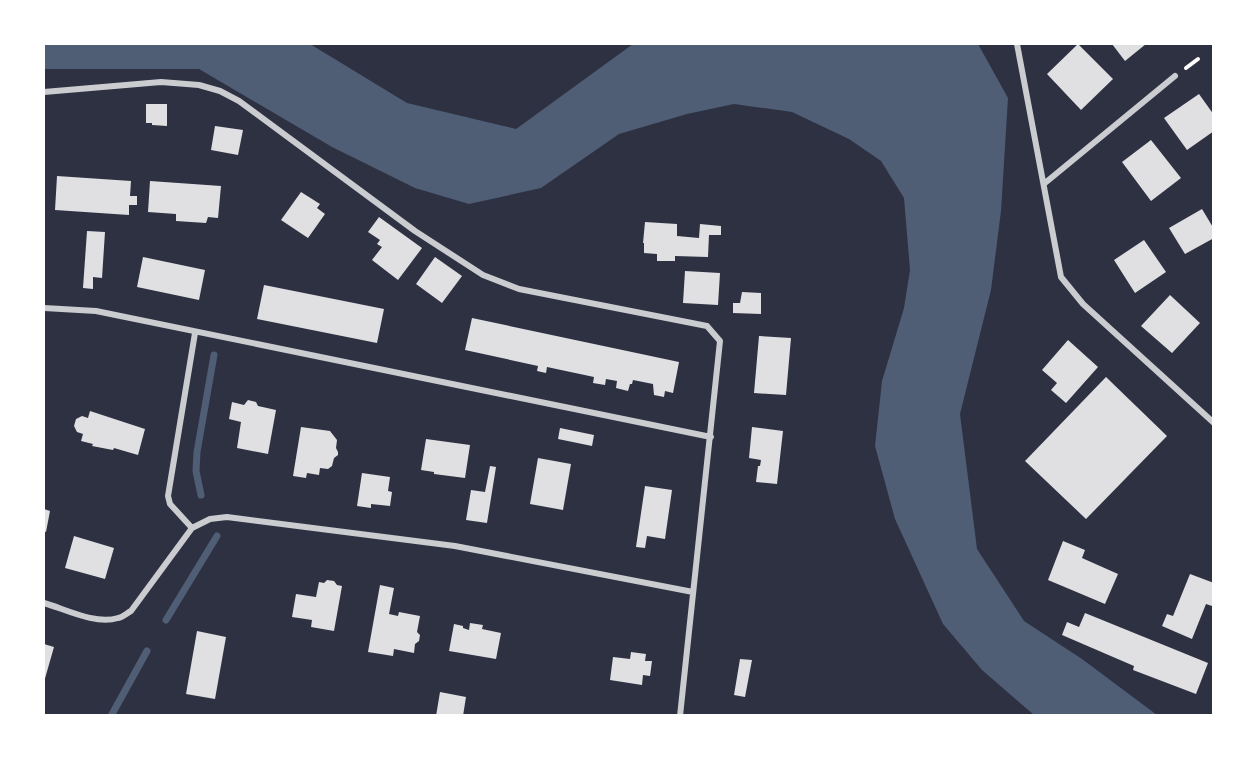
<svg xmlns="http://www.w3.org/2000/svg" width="1257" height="759" viewBox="0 0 1257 759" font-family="Montserrat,sans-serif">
<rect width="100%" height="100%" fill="#2d3142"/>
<path fill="#4f5d75" d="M44,44h266l97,59 109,26 117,-85h345l30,54 -7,113 -10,79 -31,124 17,135 47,72 58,38 75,56h-123l-52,-45 -39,-46 -48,-105 -20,-73 7,-65 22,-73 6,-38 -6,-72 -23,-37 -32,-22 -57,-27 -58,-8 -47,10 -68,20 -78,54 -72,16 -54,-16 -83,-41 -133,-78h-155z"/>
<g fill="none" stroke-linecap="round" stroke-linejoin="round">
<path stroke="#4f5d75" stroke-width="7" d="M201,495l-5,-24 1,-19 17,-97
M166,620l51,-84
M111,716l36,-65"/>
</g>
<path fill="#e0e0e3" d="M1078,44l35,35 -32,31 -34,-36z
M1112,44h34l-21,17z
M1199,94l15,21v16l-27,19 -23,-32z
M146,104h21v22l-15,-1v-2h-6z
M215,126l28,4 -5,25 -27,-5z
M1151,140l30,38 -30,23 -29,-39z
M57,176l74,5 -1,15h7v9h-8v10l-74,-5z
M150,181l71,5 -3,32 -10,-1 -2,6 -30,-2v-7l-28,-2z
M301,192l19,12 -3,4 8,6 -17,24 -27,-18z
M1202,209l12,20v9l-29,16 -16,-26z
M379,217l43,31 -24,32 -26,-20 10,-13 -5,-3 3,-4 -12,-8z
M645,222l32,2v12l22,2 1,-14 21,2v9h-12l-1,22 -33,-1v5h-18v-7l-13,-1v-10h-1z
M87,231l18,1 -3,46 -9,-1v12l-10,-1z
M1144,240l22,32 -31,21 -21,-33z
M143,257l62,13 -6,30 -62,-13z
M435,257l27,19 -20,27 -26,-19z
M685,271l35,2 -2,32 -35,-2z
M264,285l120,24 -7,34 -120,-24z
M742,292l19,1v21l-28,-1v-10h7z
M1170,295l30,28 -28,30 -31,-27z
M472,318l207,44 -6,31 -8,-2 -1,6 -10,-2 -1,-11 -20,-4 -1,4h-2l-2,7 -12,-3 1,-7 -11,-2 -1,6 -12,-2 1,-6 -47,-10 -1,6 -9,-2 1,-5 -73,-16z
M759,336l32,2 -5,57 -32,-2z
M1068,340l30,27 -32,36 -15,-13 6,-7 -15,-13z
M1106,377l61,59 -81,83 -61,-58z
M248,400l8,2 2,4 18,4 -8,44 -31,-6 4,-26 -12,-3 3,-17 12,3z
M90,411l55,18 -7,26 -24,-7 -1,2 -21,-4 1,-2 -12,-3 2,-7 -6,-2 -3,-6 2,-7 6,-3 6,2z
M301,427l29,4 7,9 -1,8 2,4v3l-4,3 -2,8 -4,3 -8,-1 -1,7 -12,-2 -1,5 -13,-2z
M752,427l31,4 -6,53 -21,-2 2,-16h2l1,-6 -12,-2z
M560,428l34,7 -2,11 -34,-7z
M426,439l44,6 -5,33 -31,-4v-2l-13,-2z
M538,458l33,6 -8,46 -33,-6z
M490,466l6,1 -9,56 -21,-3 5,-30 14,2z
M362,473l28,4 -2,14 4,1 -2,14 -19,-2v4l-14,-2z
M645,486l27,4 -7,49 -18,-3 -2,12 -9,-1z
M44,509l6,2 -4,21 -2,-1z
M74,536l40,12 -9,31 -40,-11z
M1063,541l22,9 -3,8 36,16 -13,30 -57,-24z
M1190,574l24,9v20l-2,3 -6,-2 -14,35 -30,-13 5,-12 6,2z
M327,580l7,1 3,4 5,1 -8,45 -23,-4 1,-7 -20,-3 4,-23 20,3 3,-15 5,1z
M380,585l14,3 -5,26 9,2 1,-4 21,4 -3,16 3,3 -1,6 -4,3 -1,9 -20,-4 -1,7 -25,-4z
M1085,613l123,50 -12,31 -63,-24 1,-4 -72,-31 5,-13 12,5z
M470,623l13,2 -1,4 19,4 -5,26 -47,-8 5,-27 9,2v2l6,2z
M197,631l29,6 -11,62 -29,-5z
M44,644l10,3 -10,35z
M631,652l15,2 -1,7h7l-2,15 -7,-1 -1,10 -32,-5 3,-23 17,2z
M740,659l12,1 -7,37 -11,-2z
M440,692l26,5 -3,19h-27z"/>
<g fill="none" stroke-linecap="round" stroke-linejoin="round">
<path stroke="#fff" stroke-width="4" d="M1186,68l12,-9"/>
<path stroke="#caccd0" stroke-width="6" d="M1017,44l44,233 22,27 131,119
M44,92l117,-10 38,3 21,6 19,10 176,130 68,44 36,14 188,37 13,15 -40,375
M1045,183l130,-107
M44,308l52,3 615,126
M192,528l-22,-24 -2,-8 27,-163
M44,603c21,6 51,22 74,15 5,-1 9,-5 13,-7l61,-83 18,-9 17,-2 228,29 238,46"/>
</g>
<rect width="1257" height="759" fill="none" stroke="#ffffff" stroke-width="90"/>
</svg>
